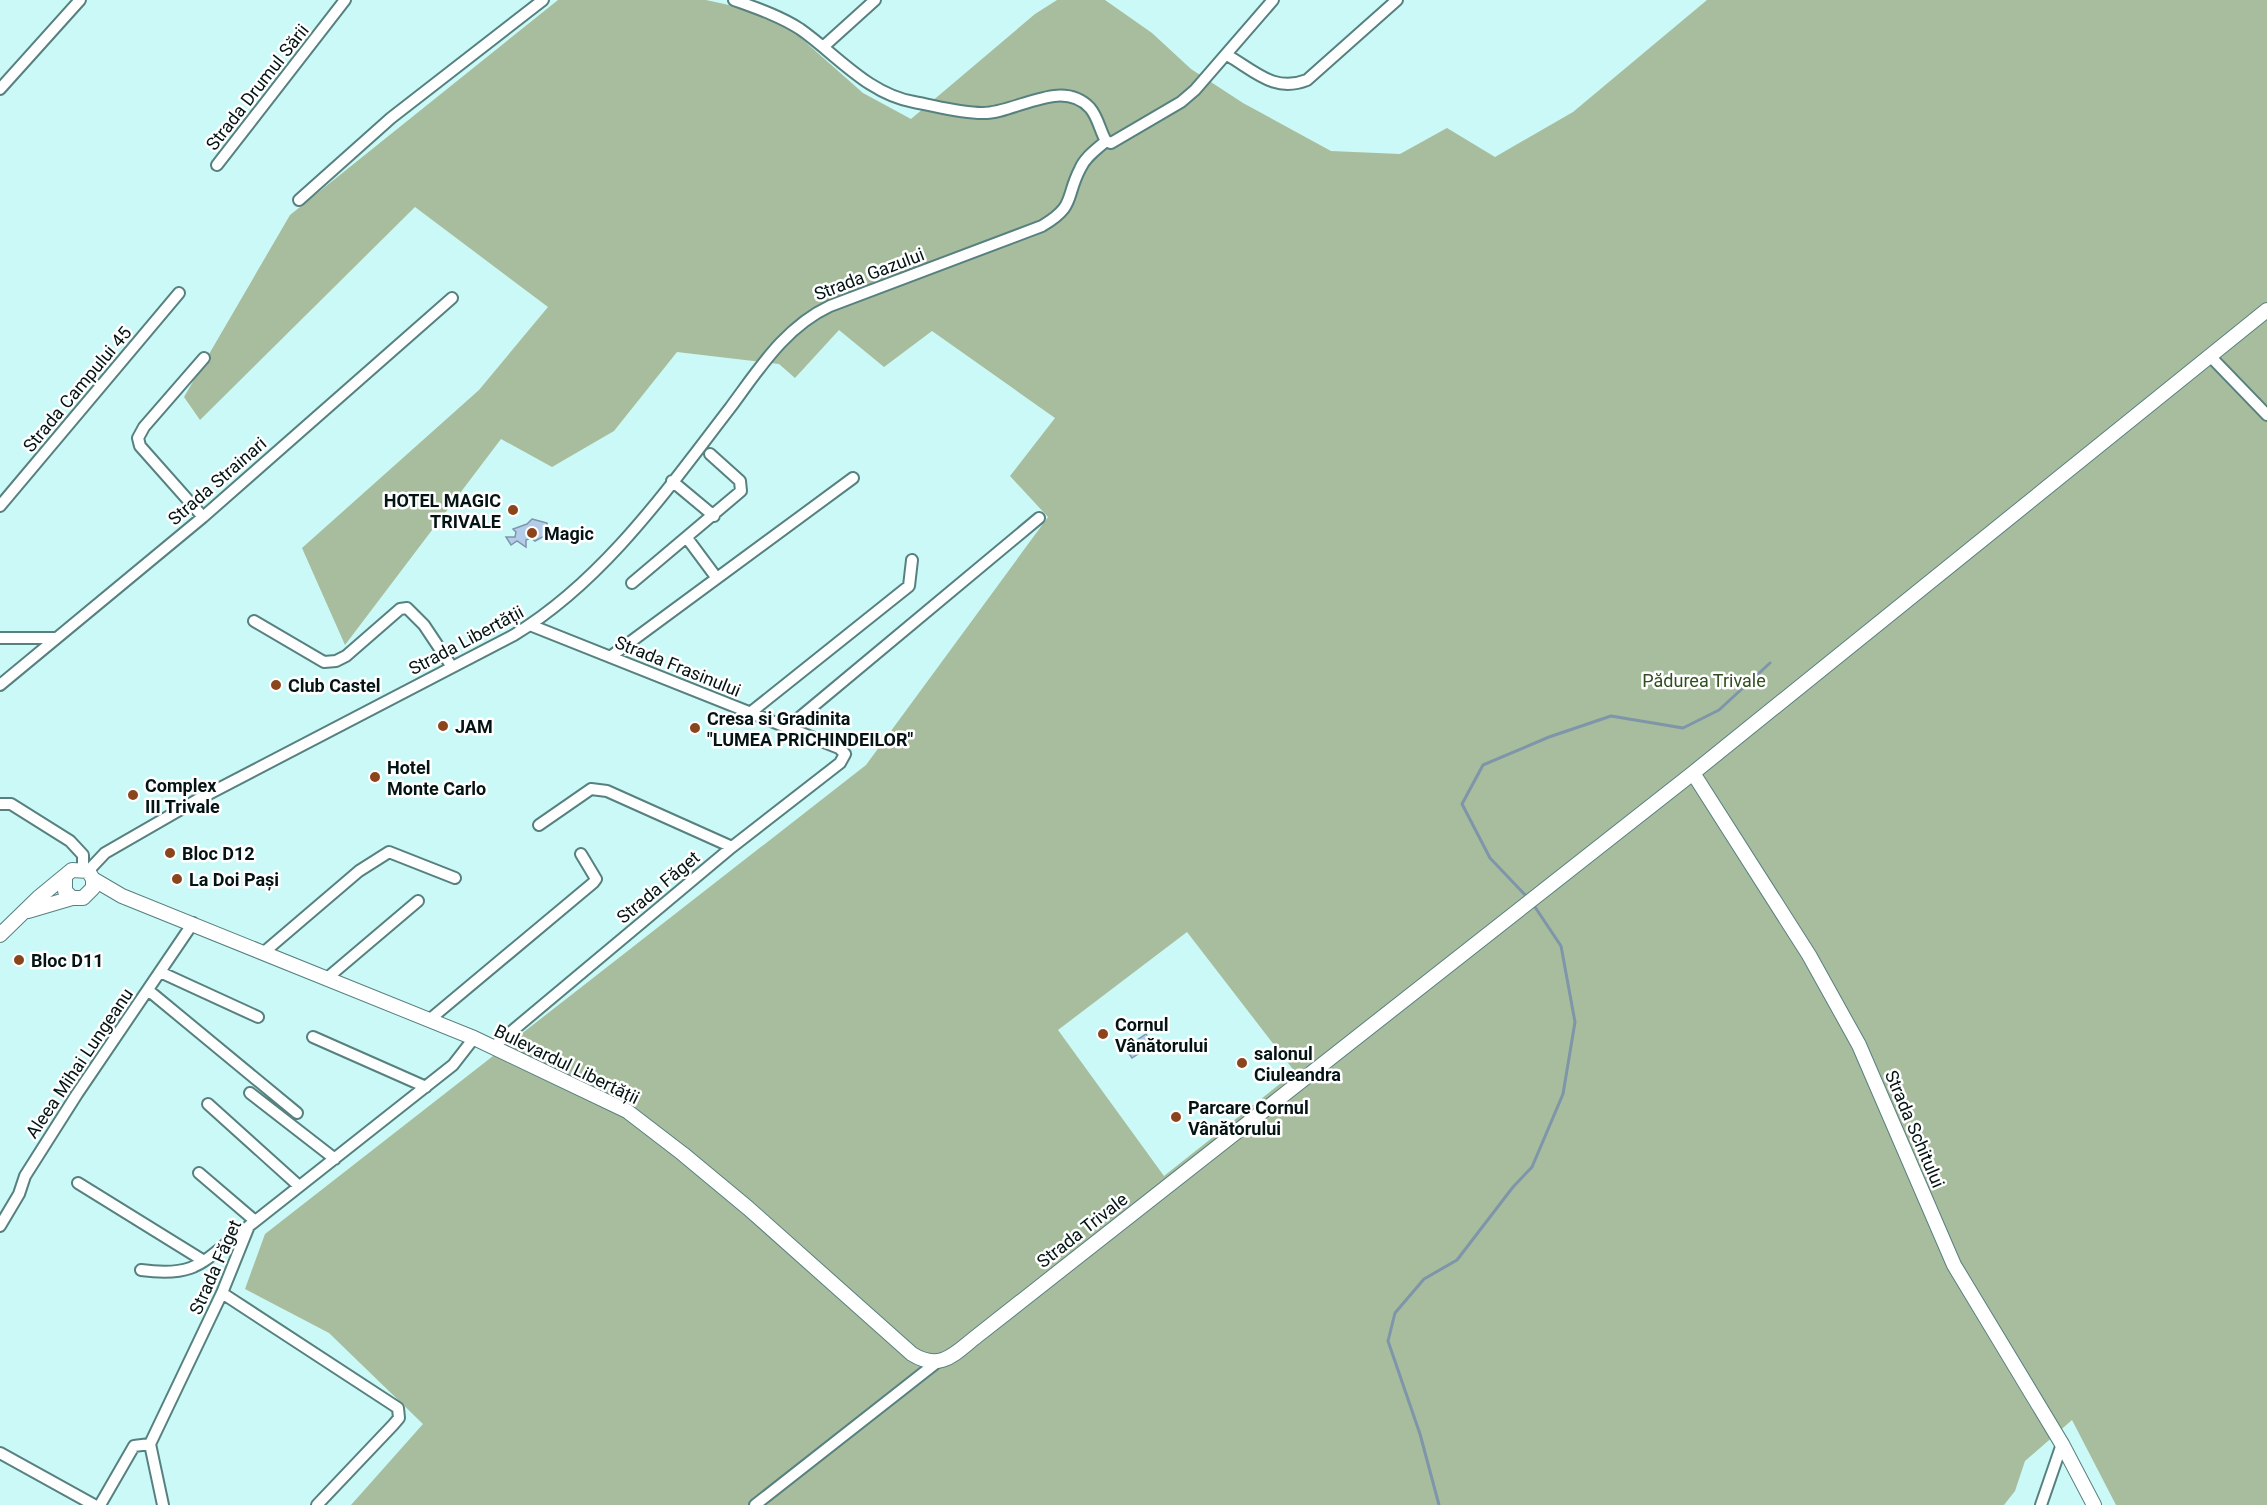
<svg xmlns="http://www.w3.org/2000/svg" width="2267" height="1505" viewBox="0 0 2267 1505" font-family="Roboto,sans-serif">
<rect width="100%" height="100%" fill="#cbf9f7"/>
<path fill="#a8bd9d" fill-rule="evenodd" d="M558,0h148l50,11 38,21 69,61 48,26 124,-105 22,-14h48l47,33 39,36 52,34 88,48 69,3 47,-26 48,29 78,-45 134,-112h560v1505h-151l-44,-85 -47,41 -10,30 -11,14h-1653l72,-81 -94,-91 -84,-44 20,-55 601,-469 182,-248 -38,-41 45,-58 -123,-87 -48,36 -45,-37 -44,48 -16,-14 -102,-12 -63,79 -62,36 -51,-28 -156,206 -43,-97 177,-158 69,-83 -133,-100 -215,213 -16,-23 106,-182zM1187,932l108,140 -131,104 -106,-146z"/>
<path fill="#b2ccea" stroke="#7e95aa" stroke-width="1.5" d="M532,519l15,4 1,11 -13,7 -4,-3 -5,2v7l-9,-6 -6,4 -5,-8h9l1,-5 -3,-3 14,-5z
M1146,1034l7,10 -21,14 -7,-10z"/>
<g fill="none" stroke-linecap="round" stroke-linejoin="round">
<path stroke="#7e95aa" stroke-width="3" d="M1528,898l-38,-40 -28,-54 21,-39 66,-28 62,-21 72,12 36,-18 51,-47
M1439,1505l-19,-71 -32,-93 7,-28 29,-34 33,-19 56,-73 19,-20 31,-73 12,-72 -14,-76 -28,-42"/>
<g stroke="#57817f" stroke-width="14">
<path id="minor" d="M734,0c22,8 46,16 66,29 37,26 68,65 114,73 22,4 46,11 68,11 33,1 79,-36 108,-5 8,9 10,23 16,33
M823,47l52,-47
M1227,55c28,16 47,38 80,25l90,-80
M0,89l80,-89
M1106,141l5,2 70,-41 14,-12 78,-90
M217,165l128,-165
M299,200l92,-82 152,-118
M2210,356l57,59
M672,481l42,35
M0,506l179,-213
M203,517l-63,-71 -2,-8 6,-11 60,-69
M687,538l29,39
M632,583l109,-92 -1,-10 -30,-27
M254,621l70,41 12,-1 10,-5 54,-47 7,-1 17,17 28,42
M0,638h55
M610,657l243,-179
M0,685l203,-168 249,-219
M750,713l159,-127 3,-26
M787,728l252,-210
M0,804h11l59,37 13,14v14
M539,825l52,-36 16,2 125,56
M88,871l17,-18 92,-53 317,-165c90,-55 152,-144 216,-227 29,-39 55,-81 100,-102l212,-80c34,-20 23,-28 38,-57 5,-12 17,-20 26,-28
M263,953l96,-82 30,-19 66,26
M160,972l98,45
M326,979l92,-78
M148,990l149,123
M429,1020l164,-137 3,-4 -15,-25
M313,1037l113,50
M493,1047l239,-200 108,-84 5,-9 -6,-6 -309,-123
M250,1093l85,66
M208,1104l91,82
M199,1173l55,47
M78,1183l126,78
M0,1226l19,-32 6,-18 52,-82 116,-171
M141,1270c58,8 62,-10 105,-42
M222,1293l176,115 1,10 -6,7 -76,80
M150,1444l72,-151 27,-67 204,-161 21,-27
M150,1444l13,61
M0,1453l94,52
M100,1505l34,-59 16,-2
M755,1505l181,-142
M2041,1505l21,-61"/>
</g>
<g stroke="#57817f" stroke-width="16">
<path id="major" d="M1693,773l116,182 50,90 95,220 108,179 32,61
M93,879l29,17 352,142 153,73 56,43 65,54 164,146c29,18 43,-1 65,-18l716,-563 574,-463
M28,911l44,-13
M0,935l38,-37 34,-28 16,1 5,8v9l-10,10h-11l-7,-7v-13"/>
</g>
<use href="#minor" stroke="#fff" stroke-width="10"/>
<use href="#major" stroke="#fff" stroke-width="14"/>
</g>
<g fill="#8b451d" stroke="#fff" stroke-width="2">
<circle cx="513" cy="510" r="6"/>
<circle cx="532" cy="533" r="6"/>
<circle cx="276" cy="685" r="6"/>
<circle cx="443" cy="726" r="6"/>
<circle cx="695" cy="728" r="6"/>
<circle cx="375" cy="777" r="6"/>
<circle cx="133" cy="795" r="6"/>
<circle cx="170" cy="853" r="6"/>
<circle cx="177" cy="879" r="6"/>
<circle cx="19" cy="960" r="6"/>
<circle cx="1103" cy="1034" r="6"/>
<circle cx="1242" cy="1063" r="6"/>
<circle cx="1176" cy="1117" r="6"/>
</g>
<g text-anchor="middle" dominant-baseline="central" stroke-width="5" stroke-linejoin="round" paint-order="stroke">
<g font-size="18" fill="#041414" stroke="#fff">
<text transform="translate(257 87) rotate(-52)">Strada Drumul Sării</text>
<text transform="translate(869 274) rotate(-21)">Strada Gazului</text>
<text transform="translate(77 389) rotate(-50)">Strada Campului 45</text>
<text transform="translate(217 481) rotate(-41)">Strada Strainari</text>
<text transform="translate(466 640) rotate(-28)">Strada Libertății</text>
<text transform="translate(678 666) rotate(22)">Strada Frasinului</text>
<text transform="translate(658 887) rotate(-40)">Strada Făget</text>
<text transform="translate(79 1063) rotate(-56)">Aleea Mihai Lungeanu</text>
<text transform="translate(567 1064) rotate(26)">Bulevardul Libertății</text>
<text transform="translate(1915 1129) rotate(67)">Strada Schitului</text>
<text transform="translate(1082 1230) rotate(-38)">Strada Trivale</text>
<text transform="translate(215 1267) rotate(-66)">Strada Făget</text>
</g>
<g font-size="18" font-weight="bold" fill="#041414" stroke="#fff" text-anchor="start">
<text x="501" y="500" text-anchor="end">HOTEL MAGIC<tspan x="501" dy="21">TRIVALE</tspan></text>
<text x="544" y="533">Magic</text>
<text x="288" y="685">Club Castel</text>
<text x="707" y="718">Cresa si Gradinita<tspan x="707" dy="21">"LUMEA PRICHINDEILOR"</tspan></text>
<text x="455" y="726">JAM</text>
<text x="387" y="767">Hotel<tspan x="387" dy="21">Monte Carlo</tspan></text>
<text x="145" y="785">Complex<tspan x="145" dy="21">III Trivale</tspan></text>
<text x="182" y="853">Bloc D12</text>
<text x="189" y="879">La Doi Pași</text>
<text x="31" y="960">Bloc D11</text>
<text x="1115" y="1024">Cornul<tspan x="1115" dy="21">Vânătorului</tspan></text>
<text x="1254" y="1053">salonul<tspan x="1254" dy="21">Ciuleandra</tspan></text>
<text x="1188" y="1107">Parcare Cornul<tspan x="1188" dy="21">Vânătorului</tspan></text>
</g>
<g font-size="18" fill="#314e20" stroke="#fff">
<text x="1704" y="680">Pădurea Trivale</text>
</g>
</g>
</svg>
